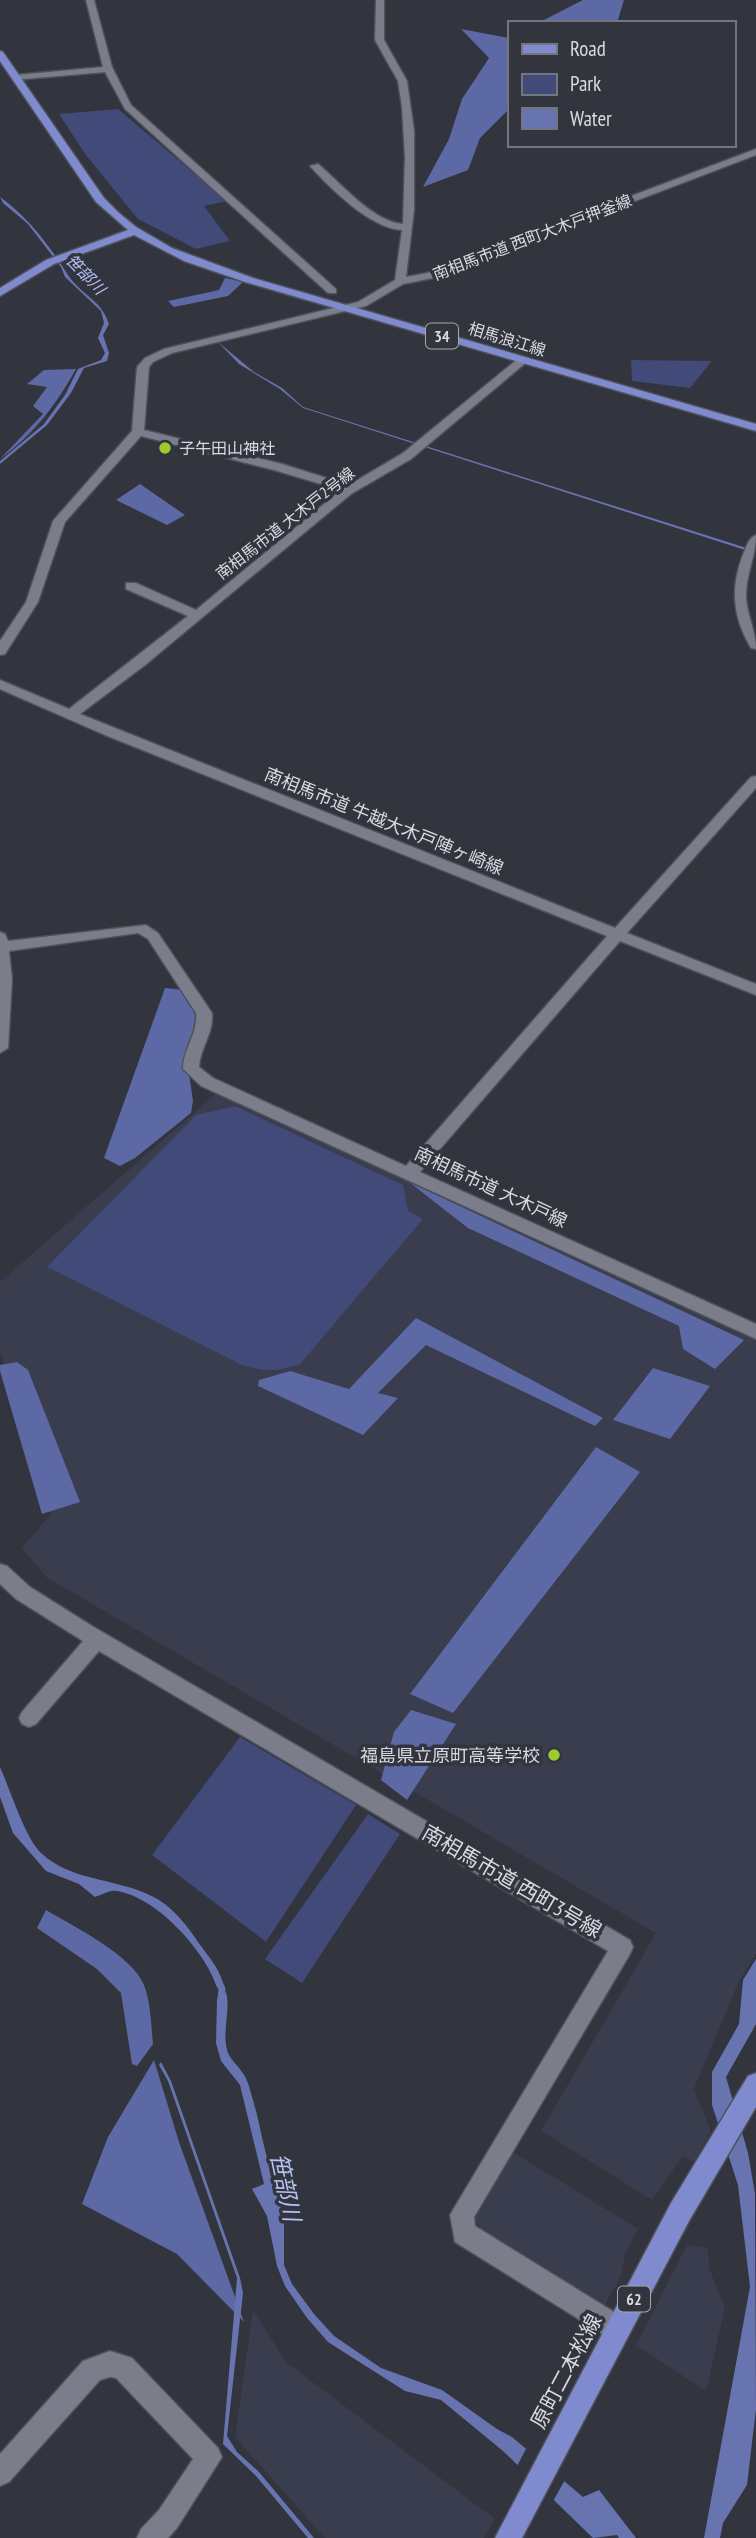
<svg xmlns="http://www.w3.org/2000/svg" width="756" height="2538" viewBox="0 0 756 2538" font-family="'PT Sans Narrow','Noto Sans JP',sans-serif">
<rect width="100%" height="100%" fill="#32343e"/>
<path fill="#393d4d" d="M219,1091l537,248v615l-17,27 -45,108 17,42 -16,31 -12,-6 -31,44 -111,-69 115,-198 -610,-356 -24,-29 29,-34 -51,-162v-70z
M513,2152l125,77 -12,23 -6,26 -15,27 -124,-76 -8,-13z
M687,2245l21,3 1,20 16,40 -19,83 -70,-46z
M253,2310l33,52 209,157 -11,19h-159l-90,-101z"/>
<path fill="#414a78" d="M118,109l109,92 -23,5 26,35 -34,8 -58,-30 -53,-65 -26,-40z
M631,360l81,1 -22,27 -58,-7z
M235,1106l168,79 5,26 15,8 -123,145c-22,8 -36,8 -58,1l-195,-98 149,-152z
M240,1737l116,68 -90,137 -114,-87z
M368,1814l32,20 -98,149 -37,-24z"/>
<path fill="#5d69a4" d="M583,0h41l-7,23h-79z
M461,29l48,9v71l-29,29 -12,32 -45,17 26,-48 13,-40 27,-41z
M225,278l18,4 -15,14 -54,11 -6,-6 51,-11z
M76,369c-20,36 -42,65 -76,90l43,-45 -10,-8 14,-19 -20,-3 17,-14z
M140,484l45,31 -18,10 -51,-25z
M165,988l19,2 16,23 -13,46 6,42 -2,12 -56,45 -15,8 -16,-8z
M409,1182l335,158 -29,29 -32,-20 -4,-23 -211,-98z
M416,1318l187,100 -8,8 -169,-81 -48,48 20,5 -35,37 -105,-49 1,-6 31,-9 59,18z
M17,1362l11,8 52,132 -38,12 -42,-143v-6z
M653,1368l57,18 -40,53 -57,-19z
M596,1447l44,25 -187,241 -43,-19z
M411,1710l45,14 -49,76 -26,-20 13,-48z
M46,1910c27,16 86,45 98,75 7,18 7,40 9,59l-16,22 -5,-2 -11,-71 -24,-24 -60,-41z
M154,2060l25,82 65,180 -67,-68 -95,-50 26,-67z"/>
<path fill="#6874b0" d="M0,197c29,21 49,48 68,78 13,20 33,24 41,49l-6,11 6,18 -2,8 -23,7 -13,25 -24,32 -47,39v-3l44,-37 21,-29 13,-26 23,-9 4,-7 -7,-15 6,-15 -3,-12 -36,-34 -4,-10 -33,-43 -25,-21z
M218,342l36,30 28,16 21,19 453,144 -14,-2 -439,-141 -23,-19 -41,-25z
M0,1767c10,22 25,71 41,86 34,31 80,24 118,47 16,10 29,27 39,42 10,14 20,24 25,41l-6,4c-12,-36 -61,-91 -101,-96 -7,-1 -14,4 -21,6l-16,-13 -33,-13 -33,-38 -13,-36z
M756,1959v65l-30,53 22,76 7,41 1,215 -9,76 -24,38 -3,15h-16l46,-251 -12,-102 -26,-80v-33l27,-48 4,-44z
M226,1992c5,18 -4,38 1,58 3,10 10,14 15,22 5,6 8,17 10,25 9,28 11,56 23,83l16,-3 -7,28v60l8,19 22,30 20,22 47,32 61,22 55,39 15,8 71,60 16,-7 37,48h-17l-2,-3 -24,3 -90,-87 -62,-51 -36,-9 -77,-49 -21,-24 -22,-32 -8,-20 -10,-50 -15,-27 12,-5 -24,-99 -19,-24 -5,-18 1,-44z
M161,2062l10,19 69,197 3,15 -16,143 10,16 22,20 55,66h-6l-52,-62 -33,-32 14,-166 -69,-197 -9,-16z"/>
<path fill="#32343e" d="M528,2445l38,33 -14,25 -36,-35z"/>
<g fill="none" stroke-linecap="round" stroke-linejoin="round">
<path stroke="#6874b0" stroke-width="7" d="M217,1978l5,11 -1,10"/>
<g stroke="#4f5159" stroke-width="3">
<path id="minor" d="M86,0h8l18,67 19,38 205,184v4h-8l-203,-184 -20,-37 -92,8v-4l3,-1 87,-8z
M376,0h8v40l23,41 7,50v79l-8,67 21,-4 329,-124v6l-323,123 -30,6 -37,22 -194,47 -19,9 -4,5 -5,63 138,34 67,21 54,-32 116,-95 10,2 -118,99 -60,35 -206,171 -65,49 535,214 136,-151 5,-1v12l-129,145 129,51v11l-136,-54 -200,231 336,152v15l-555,-253 -18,-17c0,-20 15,-35 13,-56l-48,-74 -10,-6 -129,18 3,28 -4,69 -8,5v-121l5,2 3,7 138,-16 12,8 54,80c2,20 -12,35 -13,54l14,11 193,88 201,-230 -502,-201 -105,-46v-9l69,29 119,-93 -62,-27v-6h10l60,27 145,-120 -67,-20 -133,-34 -76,86 -27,80 -33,52 -5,1v-14l26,-39 27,-81 79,-90 5,-64 8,-9 19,-9 194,-47 37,-22 7,-50c-32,-2 -70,-40 -92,-64l8,-2c23,19 55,58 85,60l2,-67 -3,-50 -4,-26 -23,-41z
M756,535c0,21 -10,39 -10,60 0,19 10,35 10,54l-5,-1c-19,-32 -21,-61 -7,-96 3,-7 5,-14 12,-17z
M0,1564l7,2 23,21 62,39 538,314 3,7 -3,7 -156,263 1,9 152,94 3,9 -3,9 -9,3 -9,-3 -154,-96 -5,-27 158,-264 -509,-300 -63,73 -7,3 -7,-3 -3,-6 3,-6 61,-71 -67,-42 -16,-15z
M110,2351l22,7 86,90 4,9 -45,71 -9,10h-31l4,-9 18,-19 34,-51 -77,-81 -6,-1 -10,3 -91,102 -9,4v-32l83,-93z"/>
</g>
<g stroke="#4f5159" stroke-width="3">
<path id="major" d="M0,51l3,1 101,146 15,15 17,14 36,21 81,30 503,146v7l-511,-149 -61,-21 -50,-26 -80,29 -54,32v-8l46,-28 82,-30 -32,-28 -96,-141z
M756,2073v34l-67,114 -167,317h-27l176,-335 77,-127z"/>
</g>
<use href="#minor" fill="#7b7e8a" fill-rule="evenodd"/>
<use href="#major" fill="#7f8bce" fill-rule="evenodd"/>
</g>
<g fill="#9eca2e" stroke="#32343e" stroke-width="2.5">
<circle cx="165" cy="448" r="7"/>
<circle cx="554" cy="1755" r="7"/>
</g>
<g text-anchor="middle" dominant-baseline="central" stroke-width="7" stroke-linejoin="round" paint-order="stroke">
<g font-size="16" fill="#d8dae0" stroke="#32343e">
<text transform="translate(532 237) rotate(-21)">南相馬市道 西町大木戸押釜線</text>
<text transform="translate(507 339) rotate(17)">相馬浪江線</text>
<text transform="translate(285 523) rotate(-38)">南相馬市道 大木戸2号線</text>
</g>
<g font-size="16" font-style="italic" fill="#b5c1f5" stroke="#32343e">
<text transform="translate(86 274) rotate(46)">笹部川</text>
</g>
<g fill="#32343e" stroke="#a6a8af" stroke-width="2">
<rect x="426" y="323.5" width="32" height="25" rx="5"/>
<rect x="618" y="2286.5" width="32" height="25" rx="5"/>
</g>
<g font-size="16" font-weight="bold" fill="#d8dae0">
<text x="442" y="336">34</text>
<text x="634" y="2299">62</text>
</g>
<g font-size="16" fill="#d8dae0" stroke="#32343e" text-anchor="start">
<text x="179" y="448">子午田山神社</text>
</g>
<g font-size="18" fill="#d8dae0" stroke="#32343e">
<text transform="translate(384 821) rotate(22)">南相馬市道 牛越大木戸陣ヶ崎線</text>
<text transform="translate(491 1187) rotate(25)">南相馬市道 大木戸線</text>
</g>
<g font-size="18" fill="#d8dae0" stroke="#32343e" text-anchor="end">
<text x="540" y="1755">福島県立原町高等学校</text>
</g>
<g font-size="21" fill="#d8dae0" stroke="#32343e">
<text transform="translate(512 1881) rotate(30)">南相馬市道 西町3号線</text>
<text transform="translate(566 2371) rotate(-62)">原町二本松線</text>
</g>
<g font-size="23" font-style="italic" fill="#b5c1f5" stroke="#32343e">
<text transform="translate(286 2187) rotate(78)">笹部川</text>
</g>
</g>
<rect x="508" y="21" width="228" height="126" fill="#32343e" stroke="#74767f" stroke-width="2"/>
<rect x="522" y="44" width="35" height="10" fill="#7f8bce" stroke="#74767f" stroke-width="2"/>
<text x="570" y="56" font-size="21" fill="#d8dae0">Road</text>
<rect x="522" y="74" width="35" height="21" fill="#414a78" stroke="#74767f" stroke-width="2"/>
<text x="570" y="91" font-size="21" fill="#d8dae0">Park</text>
<rect x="522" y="108" width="35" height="21" fill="#6874b0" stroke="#74767f" stroke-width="2"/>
<text x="570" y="126" font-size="21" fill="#d8dae0">Water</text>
</svg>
